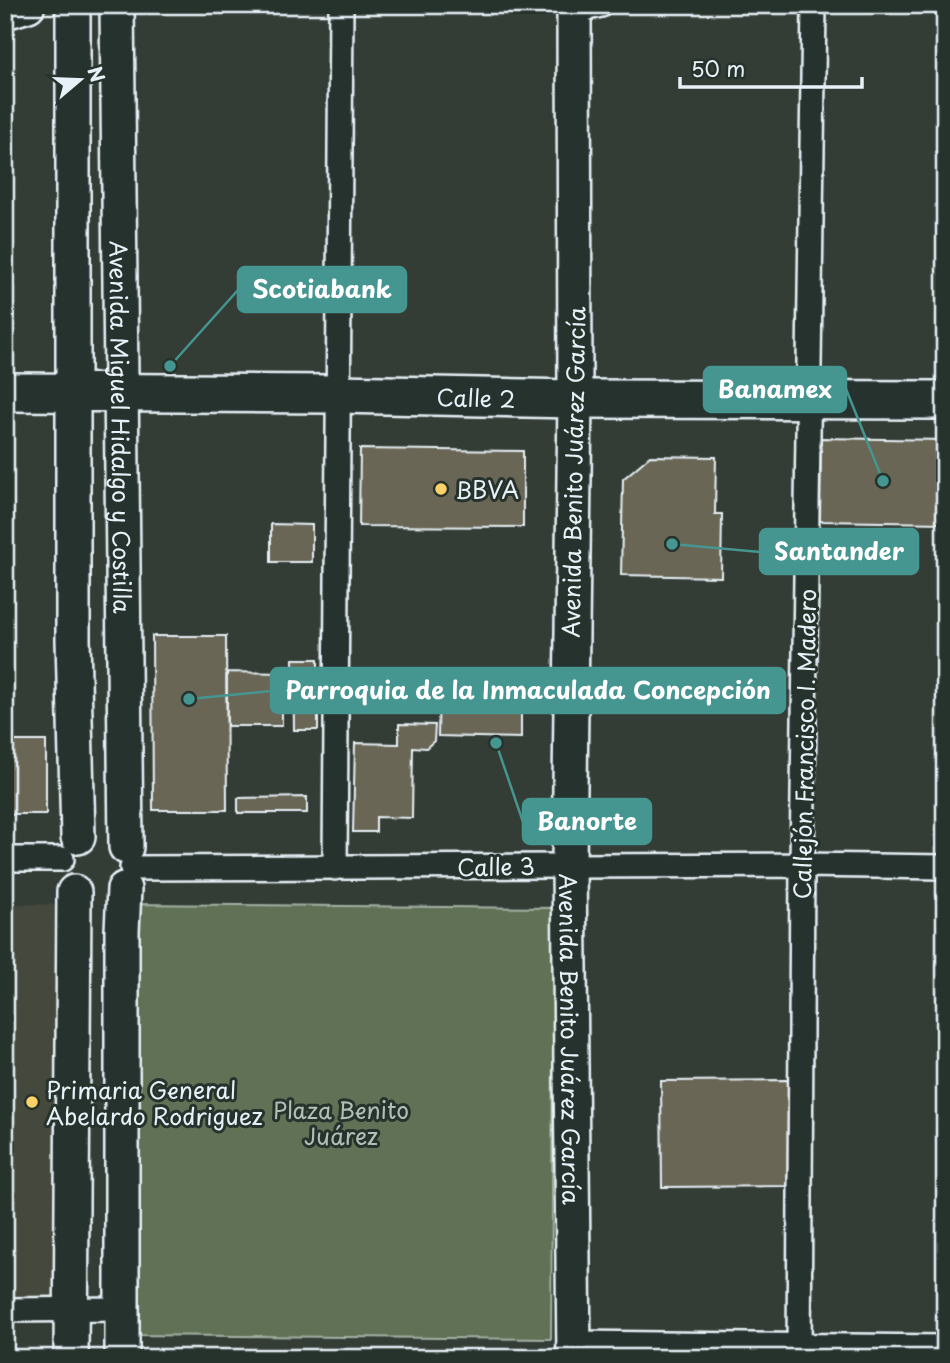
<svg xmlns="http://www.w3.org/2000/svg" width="950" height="1363" viewBox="0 0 950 1363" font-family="'Playpen Sans',sans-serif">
<rect width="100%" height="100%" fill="#343d35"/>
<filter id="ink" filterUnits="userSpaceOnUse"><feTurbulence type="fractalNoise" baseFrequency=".0143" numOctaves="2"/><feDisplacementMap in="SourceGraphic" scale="14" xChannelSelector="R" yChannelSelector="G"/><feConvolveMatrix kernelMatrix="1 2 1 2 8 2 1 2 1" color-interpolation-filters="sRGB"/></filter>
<g filter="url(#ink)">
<path fill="#44493e" d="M5,904l55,1 -2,394 -53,-1z"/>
<path fill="#607154" stroke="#a4b1a6" stroke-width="2" d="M130,904l424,4 -3,431 -424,-4z"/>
<path fill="#6b6654" stroke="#e8f1f8" stroke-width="2" d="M821,438l124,2v83l-125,-2z
M360,449l163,2v76l-164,-1z
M650,456l66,1 -1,57h7l-1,63 -100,-2 2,-96z
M271,524l41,1v37h-41z
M152,636h74l1,174h-74z
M293,659h25v71h-24z
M227,672l55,1v53h-55z
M439,678l82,2v58l-83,-2z
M399,724l36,1 -1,16 -8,7 -13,-1 -1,71 -36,-1v15h-23l2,-89 44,1z
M5,741h41v73h-41z
M307,797v16h-69v-15z
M788,1080l1,106 -127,1 -1,-106z"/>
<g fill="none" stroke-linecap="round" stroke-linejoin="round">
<g stroke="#e8f1f8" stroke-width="28">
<path id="street" d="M574,11l27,-6
M5,859h57
M132,868l670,-3 143,2
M335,868l6,-863
M5,1310l118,-1
M574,1343l371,4
M799,1358l3,-493 12,-860"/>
</g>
<g stroke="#e8f1f8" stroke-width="38">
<g id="secondary">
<path d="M73,5v634l5,198"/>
<path id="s1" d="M117,5l9,842"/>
<path id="s2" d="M574,5l1,394 -6,466 5,493"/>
<path d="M5,12l23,-7"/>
<path d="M71,1358l3,-466"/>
<path d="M122,1358v-427l2,-42"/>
</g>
</g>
<g stroke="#e8f1f8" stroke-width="42">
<g id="primary">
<path id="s3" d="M5,392l332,2 238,5 370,1"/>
</g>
</g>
<use href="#street" stroke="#26332d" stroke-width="23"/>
<use href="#secondary" stroke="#26332d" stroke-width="33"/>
<use href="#primary" stroke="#26332d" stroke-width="37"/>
</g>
</g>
<g fill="#ffd166" stroke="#26332d" stroke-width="2.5">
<circle cx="441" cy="489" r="7"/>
<circle cx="32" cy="1102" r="7"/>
</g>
<g text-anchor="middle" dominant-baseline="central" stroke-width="6" stroke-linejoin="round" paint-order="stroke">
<g font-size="23" fill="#e8f1f8" stroke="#26332d">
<text stroke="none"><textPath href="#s3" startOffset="471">Calle 2</textPath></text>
<text stroke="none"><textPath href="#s1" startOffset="422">Avenida Miguel Hidalgo y Costilla</textPath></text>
<text transform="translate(573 472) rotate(-89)">Avenida Benito Juárez García</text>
<text transform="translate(804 744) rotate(-89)">Callejón Francisco I. Madero</text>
<text transform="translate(496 866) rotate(-1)">Calle 3</text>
<text stroke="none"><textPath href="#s2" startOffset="1034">Avenida Benito Juárez García</textPath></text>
</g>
<g font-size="23" fill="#e8f1f8" stroke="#26332d" text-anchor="start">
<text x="455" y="489">BBVA</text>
<text x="46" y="1089">Primaria General<tspan x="46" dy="26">Abelardo Rodriguez</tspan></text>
</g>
<g font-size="23" fill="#b2beb6" stroke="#26332d">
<text x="341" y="1109">Plaza Benito<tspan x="341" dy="26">Juárez</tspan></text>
</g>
</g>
<path fill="none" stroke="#459590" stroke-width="2.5" d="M170 366L238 290M883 481L846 389M672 544L760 552M189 699L271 691M496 743L523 822"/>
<g fill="#459590" stroke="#26332d" stroke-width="2.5">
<circle cx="170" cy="366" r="7"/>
<circle cx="883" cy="481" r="7"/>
<circle cx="672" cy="544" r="7"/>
<circle cx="189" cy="699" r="7"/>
<circle cx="496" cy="743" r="7"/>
</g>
<g fill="#459590" stroke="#459590" stroke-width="2.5">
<rect x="238" y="267" width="168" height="45" rx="7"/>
<rect x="704" y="367" width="142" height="45" rx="7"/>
<rect x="760" y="529" width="158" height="45" rx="7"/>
<rect x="271" y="668" width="514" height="45" rx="7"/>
<rect x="523" y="799" width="128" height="45" rx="7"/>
</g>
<g font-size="24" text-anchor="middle" font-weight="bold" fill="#fff">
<text x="322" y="298">Scotiabank</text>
<text x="775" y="398">Banamex</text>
<text x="839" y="560">Santander</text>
<text x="528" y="699">Parroquia de la Inmaculada Concepción</text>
<text x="587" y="830">Banorte</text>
</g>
<rect width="950" height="1363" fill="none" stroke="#26332d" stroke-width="28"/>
<rect x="14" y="14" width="922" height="1335" fill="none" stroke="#e8f1f8" stroke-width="2.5" filter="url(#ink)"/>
<g transform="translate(80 80) rotate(71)" stroke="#26332d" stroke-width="5" paint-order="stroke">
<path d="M0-5L12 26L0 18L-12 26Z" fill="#e8f1f8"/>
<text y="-10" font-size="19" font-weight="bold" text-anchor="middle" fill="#e8f1f8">N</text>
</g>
<path d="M680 77v10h182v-10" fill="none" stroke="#e8f1f8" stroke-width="3.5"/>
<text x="691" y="77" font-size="21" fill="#e8f1f8" stroke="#26332d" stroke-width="5" paint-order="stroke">50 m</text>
</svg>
